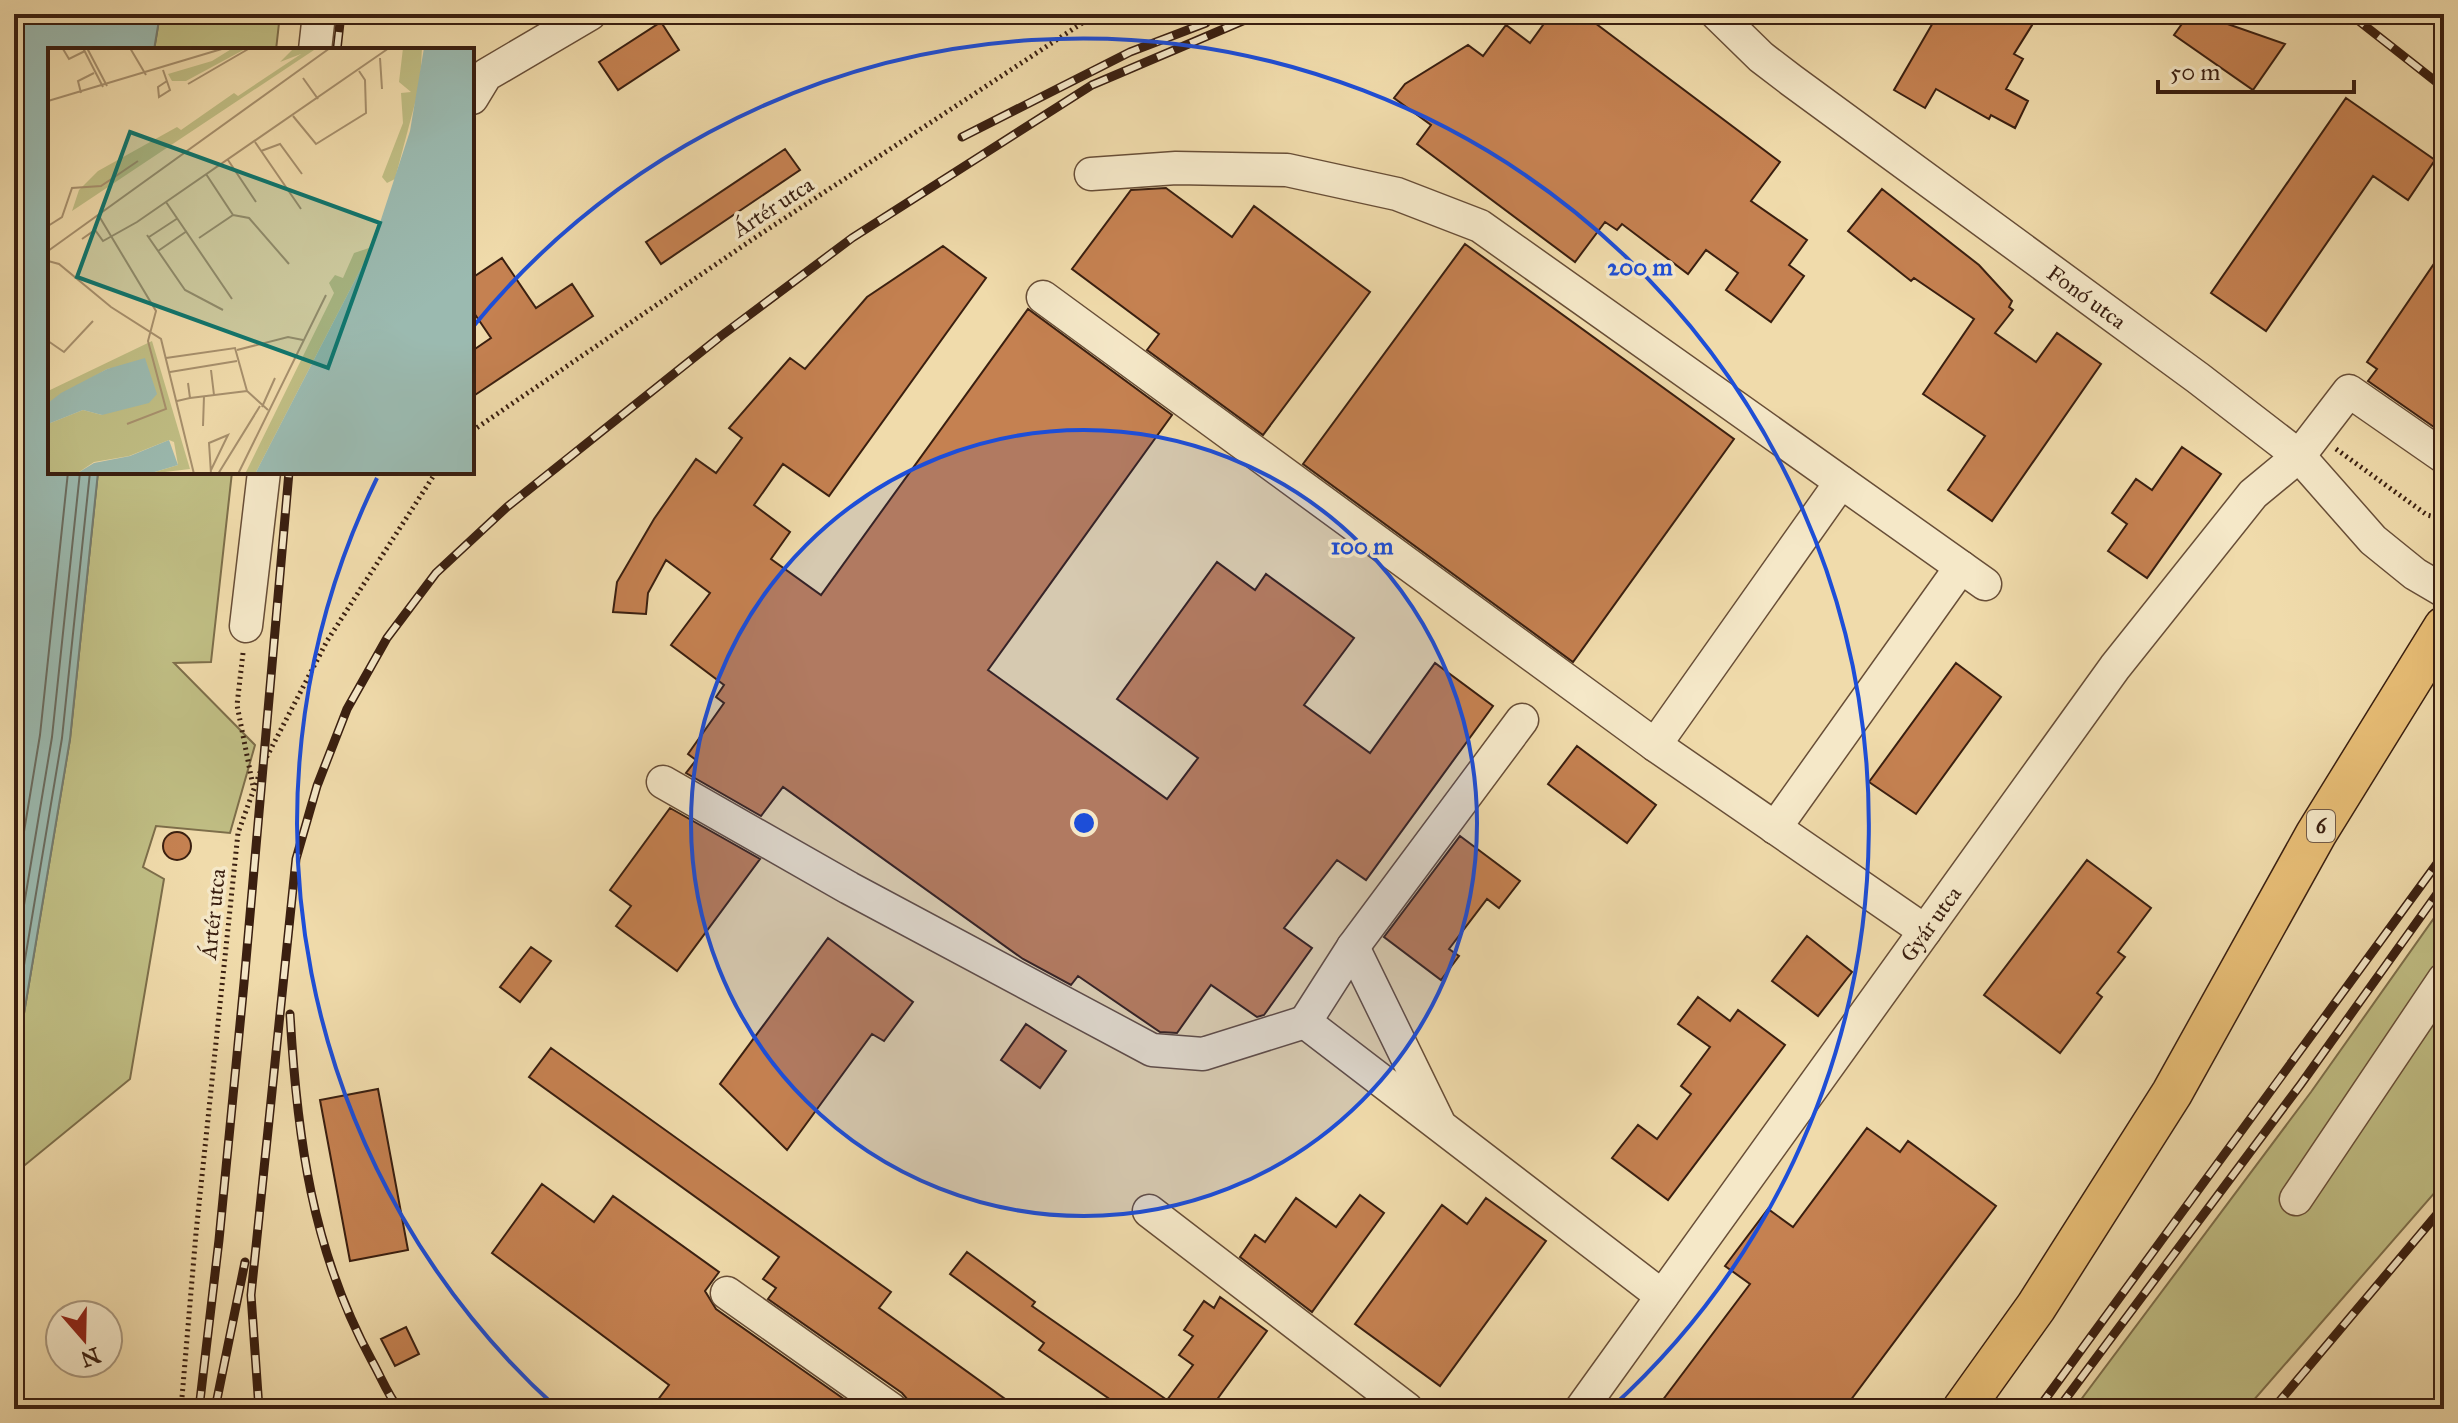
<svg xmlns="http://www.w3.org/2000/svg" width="2458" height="1423" viewBox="0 0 2458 1423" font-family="'IM FELL Great Primer',serif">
<rect width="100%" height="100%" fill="#f0dbab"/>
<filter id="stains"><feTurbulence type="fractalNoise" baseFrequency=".0025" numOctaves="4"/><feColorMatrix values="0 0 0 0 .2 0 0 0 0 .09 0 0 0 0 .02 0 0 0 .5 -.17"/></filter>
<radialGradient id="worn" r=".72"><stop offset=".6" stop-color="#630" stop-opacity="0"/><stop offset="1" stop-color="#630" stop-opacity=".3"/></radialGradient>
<path fill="#c0be84" stroke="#7d6e4a" stroke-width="2" d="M160,14h120l-4,36h-122z
M98,472h134l-21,190 -37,1 81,82 -25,88 -74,-7 -13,41 21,12 -34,200 -116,95v-101l56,-334z
M2444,904v278l-198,227h-172l237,-317z"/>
<path fill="#9bbab0" stroke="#747c70" stroke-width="2" d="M14,14h146l-6,36h-104v422h48l-28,267 -56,334z"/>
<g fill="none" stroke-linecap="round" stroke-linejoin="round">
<path stroke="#6a6c60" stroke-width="2" d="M14,892l26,-157 28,-263
M14,965l38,-228 28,-265
M14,1025l48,-287 28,-266"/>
</g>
<path fill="#c58151" stroke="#3a1f10" stroke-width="2" d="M1551,14h32l197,148 -29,39 56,39 -18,25 15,11 -33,46 -45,-32 12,-17 -32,-23 -18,24 -66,-50 -5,6 -12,-8 -30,40 -158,-118 14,-19 -37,-27 11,-14 63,-39 15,11 23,-31 24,18z
M1938,14h101l-25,40 9,5 -17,30 22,12 -13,27 -24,-13 -2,4 -53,-30 -11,19 -31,-18z
M2189,14h10l86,30 -32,46 -79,-55z
M661,22l18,28 -61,40 -19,-28z
M2346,98l89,62 -27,40 -35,-24 -107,155 -55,-38z
M785,149l15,21 -139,94 -15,-22z
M1166,188l66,49 22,-31 116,86 -107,143 -116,-85 12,-16 -87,-65 59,-79z
M1882,189l97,76 33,36 -3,6 4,3 -18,23 41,29 21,-29 44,31 -109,157 -44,-31 37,-54 -62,-42 51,-75 -60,-41 -3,3 -63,-50z
M1465,244l269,195 -161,223 -270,-198z
M943,246l43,32 -157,218 -46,-32 -29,41 36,27 -19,27 50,36 207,-286 144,106 -184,255 179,129 31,-41 -81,-59 100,-137 38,28 11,-16 88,64 -50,67 66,48 65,-90 58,43 -127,174 -29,-20 -53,68 28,20 -48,67 -7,2 -46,-32 -34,48 -17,-1 -82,-56 -7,9 -48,-26 -240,-172 -22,29 -75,-43 10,-13 -8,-6 36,-51 -8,-6 8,-12 -53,-40 39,-52 -44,-33 -18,33 -2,21 -33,-2 4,-30 37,-63 42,-60 20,14 26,-35 -13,-10 61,-70 15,11 62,-72z
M2444,249v179l-3,4 -73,-51 9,-12 -10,-7z
M502,258l34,50 36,-24 21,32 -121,81v-46l19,-13 -19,-28v-32z
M2182,447l39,27 -74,104 -39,-27 19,-27 -15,-11 24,-34 16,11z
M1956,663l45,34 -85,117 -47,-32z
M1577,746l79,59 -29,38 -79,-59z
M670,808l90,51 -83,112 -61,-45 15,-20 -21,-16z
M163 846a14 14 0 1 1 28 0a14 14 0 1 1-28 0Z
M1460,836l60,45 -21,27 -12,-9 -38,50 10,7 -18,24 -57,-43z
M2087,860l64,48 -33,44 7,5 -28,36 5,4 -42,56 -76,-58z
M1807,936l45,36 -34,44 -46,-35z
M828,938l85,64 -29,39 -12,-7 -85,116 -67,-66z
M531,947l20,14 -31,41 -20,-15z
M1698,997l32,24 8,-11 47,35 -117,155 -56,-42 26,-33 19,14 34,-45 -10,-8 29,-39 -32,-23z
M1026,1024l40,27 -26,37 -39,-28z
M551,1048l340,244 -12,16 140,101h-109l-2,-9 -6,-7 -134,-94 8,-11 -13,-9 16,-22 -250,-180z
M378,1089l30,161 -58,11 -30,-161z
M1867,1128l33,24 8,-11 88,65 -152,203h-188l94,-125 -25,-18 43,-57 25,18z
M542,1184l52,38 19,-26 106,76 -14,19 11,18 142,100h-207l18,-24 -177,-132z
M1360,1195l24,18 -72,99 -72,-55 15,-22 10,7 31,-44 40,29z
M1486,1198l60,43 -106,145 -85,-62 87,-119 25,19z
M967,1252l68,50 -3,4 135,94 26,-35 -14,-10 14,-19 -9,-6 20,-29 10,7 6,-11 47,34 -57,78h-86l-85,-59 5,-7 -94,-69z
M406,1327l13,27 -24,12 -14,-27z"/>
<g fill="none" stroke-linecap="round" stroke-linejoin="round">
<g stroke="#684e37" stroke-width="35">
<g id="minor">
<path id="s1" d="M1717,14l44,43 30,23 407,298 101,78 74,84 42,34 29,17"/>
<path d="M315,50l4,-36"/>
<path d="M472,98l14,-23 104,-61"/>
<path d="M1091,174l85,-6 111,2 110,24 83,32 505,358"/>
<path d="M1043,297l612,448 270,186"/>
<path d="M246,626l18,-154"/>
<path d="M1522,720l-169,227 -48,75 357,274"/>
<path d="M1655,745l186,-263"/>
<path d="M663,782l186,106 303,162 51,4 102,-32"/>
<path d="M1775,828l186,-261"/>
<path d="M1353,947l85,174"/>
<path d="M2296,1199l148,-220"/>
<path d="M1149,1211l258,198"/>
<path d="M727,1293l164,116"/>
<path id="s2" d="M1581,1409l534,-742 138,-173 46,-38 50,-65 95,66"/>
</g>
</g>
<g stroke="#3a1f10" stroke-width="43">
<path id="major" d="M1963,1409l73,-102 136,-214 144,-259 128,-207"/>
</g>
<path stroke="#3a1f10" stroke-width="5" stroke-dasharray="2 4" stroke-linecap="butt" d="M472,431l281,-192 343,-225
M2336,449l91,66 17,4
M243,653l-6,52 16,81
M181,1409l15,-176 42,-400 25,-69 64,-123 109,-169"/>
<use href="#minor" stroke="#f5e8c8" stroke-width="32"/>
<use href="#major" stroke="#e8be76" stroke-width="40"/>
<g stroke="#3a1f10" stroke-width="9">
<path id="rail" d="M2350,14l94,74
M337,50l4,-36
M962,137l168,-85 76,-29
M290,1014c7,123 22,237 82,347 9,16 16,34 27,48
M199,1409l20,-169 25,-257 45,-511
M215,1409l30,-147
M259,1409l-8,-114 45,-436 21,-73 30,-77 40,-71 49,-65 71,-66 214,-171 131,-98 240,-153 167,-71
M2038,1409l406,-555
M2058,1409l243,-325 143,-200
M2273,1409l171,-203
M2437,1409l7,-8"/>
</g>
<use href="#rail" stroke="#f5e8c8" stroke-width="6" stroke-dasharray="18" stroke-linecap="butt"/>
</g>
<circle cx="1084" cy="823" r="393" fill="#1d4ed8" fill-opacity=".12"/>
<g fill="none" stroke="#1d4ed8" stroke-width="4">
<circle cx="1084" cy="823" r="393"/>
<path d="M557 1408A787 787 0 0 1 377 478M472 328A787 787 0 1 1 1611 1408"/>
</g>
<g text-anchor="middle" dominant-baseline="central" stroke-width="7" stroke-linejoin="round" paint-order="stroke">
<rect fill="#f5e8c8" stroke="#725b47" stroke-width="2" x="2307" y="810" width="28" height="32" rx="6"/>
<g font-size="20" font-weight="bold" fill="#3a1f10">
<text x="2321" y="826">6</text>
</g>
<g font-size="22" fill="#3a1f10" stroke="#f5e8c8">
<text transform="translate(773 207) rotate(-33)">Ártér utca</text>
<text stroke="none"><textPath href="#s1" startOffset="466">Fonó utca</textPath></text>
<text transform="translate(213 914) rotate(-84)">Ártér utca</text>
<text stroke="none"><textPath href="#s2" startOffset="598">Gyár utca</textPath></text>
</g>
</g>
<g transform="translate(48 48)">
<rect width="426" height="426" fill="#f0dbab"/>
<path d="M185,0h14l-61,33h-14l-4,-7 44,-13zM246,0h23l-245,163 7,-21 19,-19 79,-44 4,3 53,-37 4,3 63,-42 -21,8zM355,0h19l-2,36 -25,95 -8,4 -5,-6 21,-54 -2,-30 10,-1 -12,-10zM324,199l-117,227h-10l89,-181 -5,-10 6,-8 8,3 11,-25zM104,293l38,128 -42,5 30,-9 -4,-23 -5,-2 -40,16 -35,6 -18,12h-28v-50l35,-14 19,5 27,-50 -22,4 -59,34v-12z" fill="#c0be84"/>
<path d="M376,0h50v426h-219l117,-227 38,-116zM97,310l12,36 -8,9 -47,12 -19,-5 -35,14v-21l13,-10 46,-24zM121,392l9,25 -30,9h-72l18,-11 36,-7z" fill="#9bbab0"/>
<path fill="none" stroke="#a7906d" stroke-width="2" d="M35,0l20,39M39,0l20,38M82,0l16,27M15,1l6,10 16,-8M332,10l2,31M115,22l7,20 -11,7 -1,-10 9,-6M255,30l15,21M140,36l62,-36M33,45l-3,-12 16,-8M0,53l177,-53M245,68l23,28 50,-31 -1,-33 -6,-9M207,94l46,67M213,103l19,-7 22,30M180,112l28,42M118,154l66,97M185,167l16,3 40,46M51,168l57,95 -8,30 18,68 -39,15M0,178l14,-9 10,-29 29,-2 37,-25M99,187l38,55 38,20M101,189l29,-19M151,190l34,-23 -27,-41M34,191l13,-9 8,11 34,-19 252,-174M0,203l282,-203M110,203l29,-20M0,213l11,3 52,43 50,32 33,135M0,293l16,11 29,-31M189,302l51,-13 15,3M118,310l69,-10 12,43 21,19M163,322l3,25M122,324l67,-11M142,350l57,-7M129,353l13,-3 -2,-15M214,359l13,-29M155,378l1,-30M163,422l17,-35 -19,8 1,15 1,16M170,426l42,-68M190,426l88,-179"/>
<path fill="#0f766e" fill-opacity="0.15" stroke="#0f766e" stroke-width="4" d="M82,84l250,91 -52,145 -251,-91z"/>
<rect width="426" height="426" fill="none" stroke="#3a1f10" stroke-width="4"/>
</g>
<circle cx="1084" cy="823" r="12" fill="#1d4ed8" stroke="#f5e8c8" stroke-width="4"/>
<g font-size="24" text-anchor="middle" font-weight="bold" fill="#1d4ed8" stroke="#f5e8c8" stroke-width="7" stroke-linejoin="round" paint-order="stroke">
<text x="1640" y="275">200 m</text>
<text x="1362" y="554">100 m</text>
</g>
<rect width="2458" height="1423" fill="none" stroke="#f0dbab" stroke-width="48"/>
<rect x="16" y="16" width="2426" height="1391" fill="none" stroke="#3a1f10" stroke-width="4"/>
<rect x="24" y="24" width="2410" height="1375" fill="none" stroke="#3a1f10" stroke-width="2"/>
<g transform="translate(84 1339) rotate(160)"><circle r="38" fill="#f5e8c8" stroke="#aa987e" stroke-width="2"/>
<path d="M0-6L14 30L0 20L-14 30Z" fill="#8f2418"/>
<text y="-12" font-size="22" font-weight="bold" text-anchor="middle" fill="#3a1f10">N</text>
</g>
<path d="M2158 80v12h196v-12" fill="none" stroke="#3a1f10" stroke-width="4"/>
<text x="2170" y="80" font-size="24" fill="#3a1f10" stroke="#f5e8c8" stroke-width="6" paint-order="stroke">50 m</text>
<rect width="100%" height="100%" filter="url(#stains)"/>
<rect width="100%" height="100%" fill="url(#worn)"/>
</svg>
